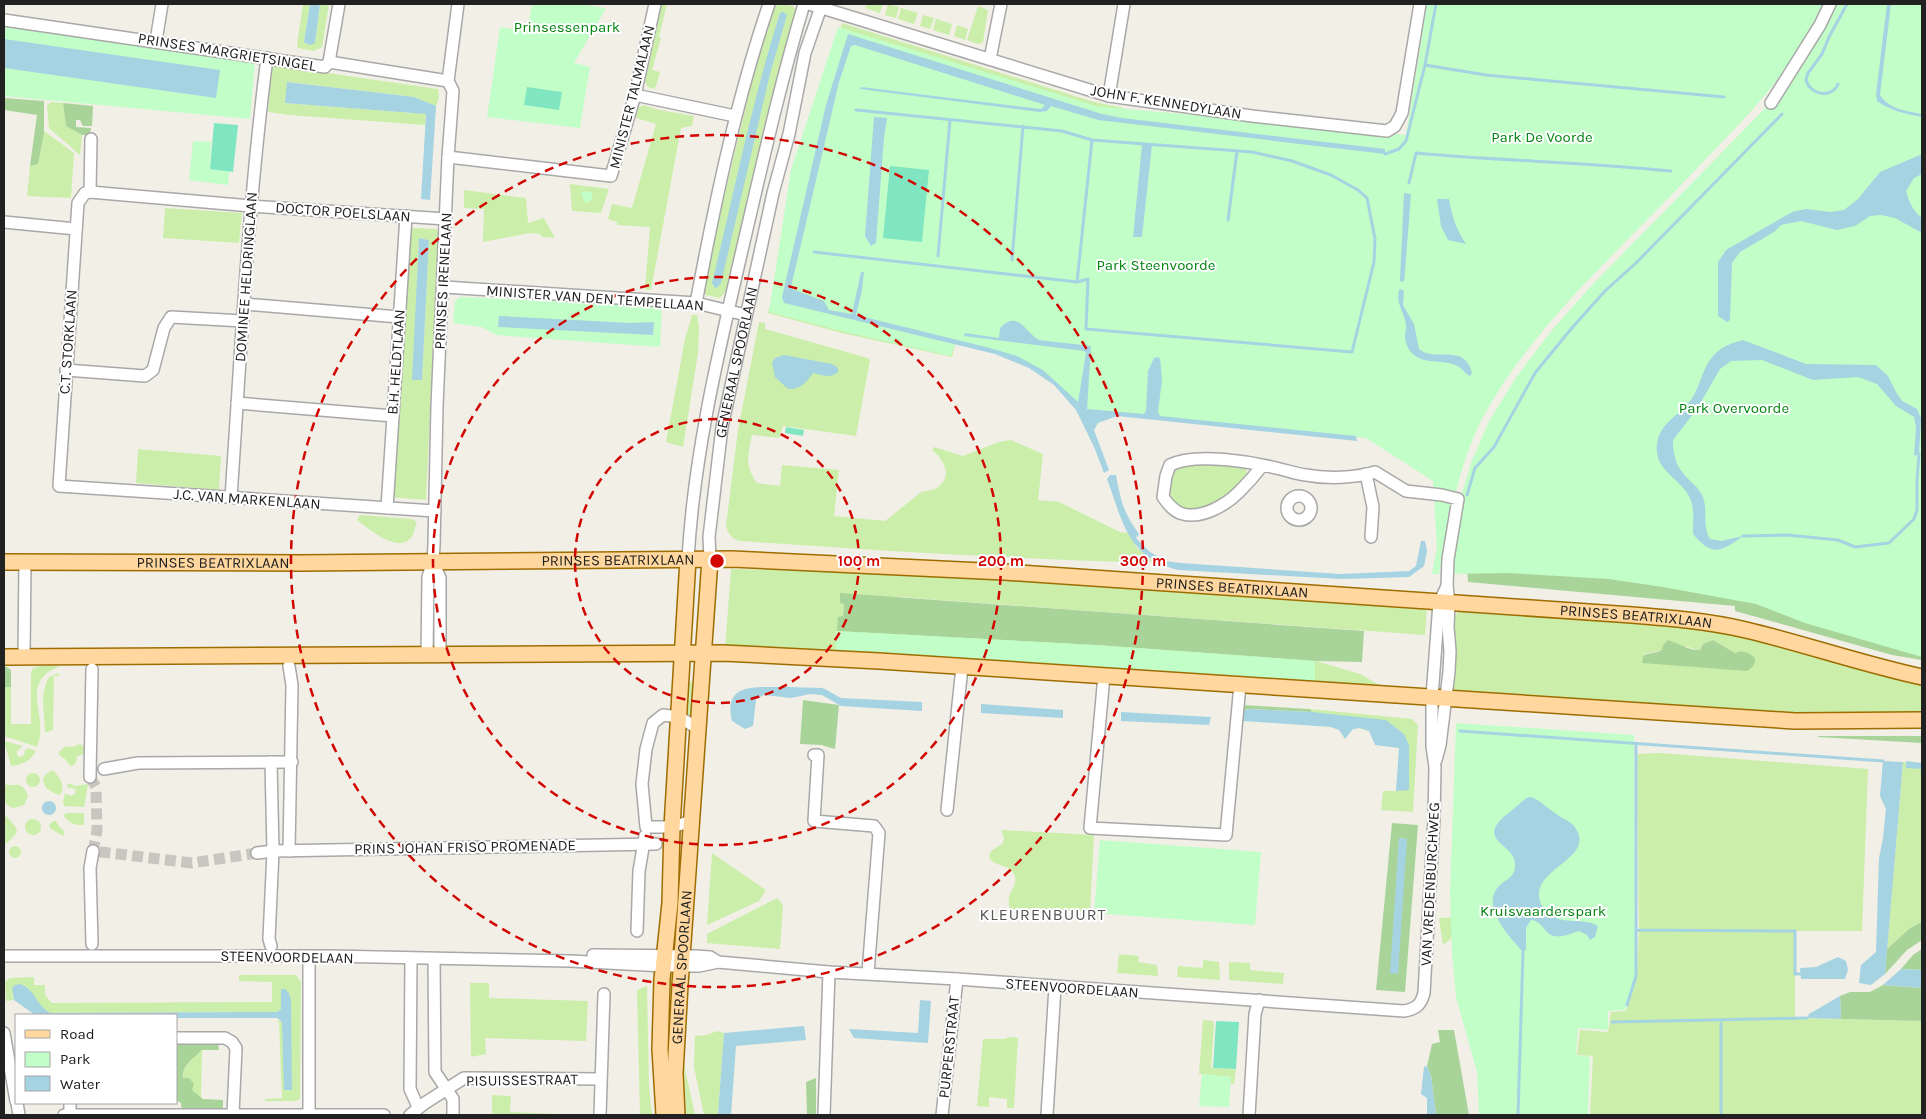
<svg xmlns="http://www.w3.org/2000/svg" width="1926" height="1119" viewBox="0 0 1926 1119" font-family="Karla,sans-serif">
<rect width="100%" height="100%" fill="#f2efe7"/>
<path fill="#cbefaa" fill-rule="evenodd" d="M303,4h7l-6,38 11,1 5,-39h9l-7,43 -8,4 -16,-3 -1,-4z
M662,4h5l-8,33 2,1 -9,32 8,2 -5,17 -7,-2 -3,-5z
M778,4l15,2 3,4 1,9 -69,272h-3l-1,3 -5,4 -13,-3 -4,-6 53,-221 18,-59z
M867,4h16l-3,9 -15,-5z
M888,4l11,3 -3,11 -11,-3z
M978,6l10,4 -5,32 -5,2 -11,-4z
M901,8l17,5 -4,11 -16,-5z
M923,15l11,3 -4,11 -10,-3z
M936,19l16,5 -3,11 -16,-5z
M842,23l252,79 30,6 -2,10 -225,213 58,14 -3,12 -110,-24 -74,-20 34,-145z
M957,25l11,4 -3,11 -11,-4z
M272,65l166,24 1,9 -3,8 -22,-9 -126,-15 -3,21 141,11 -1,11 -136,-10 -21,-3z
M51,102l12,1 3,23 16,9 -2,20 -31,-27 -2,-22z
M643,105l17,5 34,6 -2,10 -11,2 -30,162 -6,-1 5,-62 -33,-2v-3l-9,-3 4,-15 20,4 24,-84 -20,-6 2,-10z
M44,131l30,22 -3,45 -44,-2 3,-30 8,-2z
M570,184l39,5 -8,24 -29,-2z
M464,190l62,8 2,25 16,-5 11,20 -13,-1 -2,-3 -10,-1 -47,9 1,-33 -20,-1z
M165,208l77,5 -3,30 -76,-5z
M410,228l26,1 2,2 -12,269 -36,-3zM419,238l10,2 -7,140h-9z
M692,315h5l2,12 -1,26 -15,94 -17,-5 19,-103z
M759,322l6,1v6l103,29 2,2 -14,76 -73,-10 -4,12 -27,-3c-4,20 -8,30 5,48l23,3 2,-21 57,5 -5,46 51,5c12,-9 23,-19 35,-28 4,-3 10,-2 15,-4 18,-10 11,-28 -3,-39l2,-3 29,9 36,-14 12,-2 32,14 -5,46 21,2 61,30 8,1 9,15 19,15c-139,-4 -278,-12 -416,-22 -8,-2 -12,-7 -14,-15l12,-96z
M138,449l83,7 -2,34 -83,-7z
M1208,462l40,6 -2,4 5,5 -25,22 -24,12 -25,-3 -10,-13 4,-23 6,-7z
M360,515l52,4 5,3c-2,5 -3,12 -6,16 -14,16 -43,-10 -54,-18z
M731,569l62,1 48,-1 586,37 -2,29 -525,-38 -56,6 -1,13 253,29 220,16 44,13 21,12 -656,-37z
M1458,611l169,9 94,8 185,54 16,2v29l-108,1 -152,-7 -202,-14 -11,-7 5,-66zM1713,640l22,13 -92,2c6,-3 38,-9 45,-8 5,1 6,3 12,3l3,-6z
M40,666h20c-38,15 -17,41 -20,69 0,4 -2,8 -3,12l-33,-11v-49h7v37h20v-51l2,-5z
M59,673v3h-5l-1,54 -8,3c0,-20 -6,-38 4,-56z
M687,682h8l-3,37 -7,-5z
M1310,709l102,10 6,6 -5,87 -32,-2 2,-19h13l13,-46 -97,-33z
M4,741l19,5 -6,5v4l3,2 4,-2 1,-5 4,-2 7,3c-7,11 -12,13 -25,15z
M80,744l4,3v7l-7,2 -1,7 -5,4 -6,-8 -6,-4v-3l6,-6 7,1z
M1660,753l208,16 -6,162h-67v87l127,3v94h-332l3,-59 -16,-1 3,-25 28,2 3,-20 15,-1 11,-35 2,-45 -2,-177z
M1903,762l19,3v157l-12,6 -23,21z
M53,770c7,8 13,15 7,25 -14,-3 -26,-17 -7,-25z
M26 780a7 7 0 1 1 14 0a7 7 0 1 1-14 0Z
M68,783l8,3 12,-2 -4,23 -20,-1 -1,-4 2,-9 6,3 5,-3 -1,-4 -8,-2z
M4,784c11,4 17,-6 24,12l-4,9 -10,3c-12,-2 -10,-14 -10,-24z
M67,813h17v12c-9,0 -15,-1 -21,-10z
M4,814c15,16 19,16 0,31z
M25 827a8 8 0 1 1 16 0a8 8 0 1 1-16 0Z
M53,821h3l5,8 4,3 -2,4 -12,-7 -2,-4z
M1001,830l93,5 -4,77 -59,-4 -4,2 -17,-1c-6,-17 10,-22 4,-35 -5,-11 -21,-6 -25,-18l2,-5 12,-8 1,-5z
M9 852a6 6 0 1 1 12 0a6 6 0 1 1-12 0Z
M712,853l54,37 -7,11 -52,24z
M777,898l6,7 -3,44 -73,-6v-9z
M1461,917l-7,19 -11,9 -4,-27z
M1119,954l20,2 -1,6 19,3 1,11 -41,-3z
M1203,960l16,2 1,18 -43,-3 1,-11 25,2z
M1229,962l21,1v7l34,3 -1,11 -54,-4z
M239,975h57l5,7 -1,117 -4,2h-31v-2l17,-1 -3,-75 -3,-3 6,2 2,67 -3,-99v19l-4,3 -226,1 -6,-2 -19,-25 -14,9 2,5 -8,1 -1,-19 5,-4 24,-1v8h11v10l7,8 220,-1v-20l-33,-1z
M470,983h19v15l99,3 -2,40 -101,-3 1,16 -15,3z
M647,986l2,100 3,29h-12l-3,-125z
M1203,1020l10,1 1,5 -3,42 25,1 -2,15h-3v-7l-32,-3z
M717,1031l7,2 -6,82h-14l-10,-48 1,-31 12,-1z
M1009,1037l9,1 -4,70h-7v-9l-18,-2v10l-12,-1 6,-67h22z
M202,1050l-1,48c-26,-21 -22,-28 1,-48z
M684,1064l11,51h-9z
M492,1095l19,1 -1,16 72,3h-90z"/>
<path fill="#a9d499" fill-rule="evenodd" d="M4,98l40,3v32l-6,31 -8,2 7,-51 -33,-5z
M63,103l30,3 -1,20h-9l-3,-6h-4v7l15,1 -1,7h-8l-16,-9z
M1466,555l456,40v65l-30,-5 -157,-44v-5l-267,-24z
M840,593l524,38 -2,31 -46,-1 -220,-16 -259,-14 1,-14 5,-1 1,-12 -4,-1z
M1668,640c10,3 22,11 32,10l3,-6 10,-4 22,13c8,-3 13,-1 20,5 1,6 -3,10 -8,13l-105,-8 1,-7c7,-4 12,-2 19,-6l1,-5z
M4,667h3l4,3v17h-7z
M803,700l36,5 -4,44 -14,-4 -21,-1z
M1242,705l68,4 2,3 -63,-3 -5,1v4h-3z
M1818,736h104v7l-104,-6z
M1392,823l26,2 -13,167 -29,-2zM1399,838l8,1 -16,134 8,-134z
M1922,922v18l-15,10 -22,24 2,-25 23,-21z
M1922,949v21l-21,-1 12,-14z
M1883,985l39,3v33l-81,-2 -1,-23 10,-4h20z
M1438,1030h16l15,85h-33l-5,-39 -4,-10 5,-22 8,-2z
M176,1043l42,1 1,6h-17c-8,8 -21,16 -19,28h6l5,6 -2,6 11,9 20,1v12h-41l-1,-9 -5,-3z
M816,1078v37h-9l-1,-33z"/>
<path fill="#c2fec8" d="M532,4h48l26,4 -32,55 16,4 -10,61 -93,-11 13,-90 27,5z
M1427,4h396c-12,23 -25,46 -40,68 -23,32 -52,61 -80,90 -21,22 -42,44 -63,65 -58,59 -115,115 -156,188 -26,49 -34,105 -45,159h-7l5,-27 -4,-66 -67,-43 -281,-25 -42,-40 -37,-19 -51,-11 -4,13 -106,-24 -76,-20 22,-142 47,-143 258,79 310,29z
M1835,4h87v653l-117,-34 -49,-19 -93,-17 -54,-8 -101,-6 -62,1 14,-74 11,-37 18,-42 28,-45 35,-46 41,-46 184,-188z
M4,26l251,36 -5,57 -246,-23z
M193,141l18,1 -1,27 19,2 -1,14 -39,-5z
M588,191l3,1 2,7 -6,4 -3,-2 -3,-9z
M460,297l202,9 -2,41 -164,-12 -14,-8 -29,-4 2,-22z
M836,631l259,14 220,16v22l-480,-30z
M1456,723l178,12 1,241 -10,34 -17,1v19l-30,-2 -2,27 14,2 -2,58h-109l-2,-43 -21,-75 -4,-43 -2,-61z
M1100,840l161,12 -6,73 -161,-12z
M1202,1074l29,3 -2,30 -30,-1z"/>
<path fill="#80e6c1" d="M527,87l35,5 -3,18 -35,-5z
M214,123l24,2 -5,47 -23,-3z
M890,166l39,4 -7,72 -39,-4z
M786,427l18,3 -1,6 -18,-3z
M1216,1021l23,1 -3,47 -23,-1z"/>
<path fill="#a5d3e2" d="M310,4h10l-5,39 -5,2 -6,-3z
M1887,4h4l-11,91c9,14 26,16 42,19v3c-16,-3 -31,-6 -45,-16l-1,-7z
M783,12l4,3 -17,59 -49,209 -3,4 -3,1 -3,-5c22,-90 40,-182 68,-270z
M848,34l254,80 20,4 263,31v5l-287,-34 -47,-14 -4,5 -7,1 -180,-23 1,-2 180,22 4,-4 -190,-60 -4,1 -12,36 -48,205 1,2 32,12 5,9 23,4 9,-42h3l-2,18 -6,25 134,33 27,8 26,14 35,32 8,-49 -2,-2 -120,-15 1,-3 34,5 1,-10c18,-19 25,4 39,12l52,6 -4,63 57,5 2,-3 2,-40 6,-13 3,-1 3,1 2,22 -4,32 2,4 196,20 1,5 -240,-25 -19,7 -4,7 15,40 -5,3 -9,-24 -19,-39 -22,-25 -25,-17 -34,-14 -211,-51 -2,-6 44,-192z
M4,39l216,31 -4,28 -212,-30z
M287,82l127,15 22,9 -6,94 -9,-1 5,-85 -141,-11z
M874,117l13,1 -3,19 -8,106 -5,3 -6,-10z
M1142,145h10l-10,92h-9z
M1920,155h2v19l-8,4 -8,13c3,11 7,20 16,27v15l-27,-15 -14,-3 -11,1 -15,10 -18,4 -36,-9 -20,4 -7,7 -34,20 -8,11 -2,57 -3,2 -9,-6v-54l8,-12 66,-38 14,-3 25,3 13,-2 14,-11 22,-27z
M1404,193l7,1 -6,78 -1,9 -3,1 -1,-2z
M1437,199h12c3,17 7,30 17,45l-18,-4 -7,-14z
M419,238l10,2 -7,140h-10z
M1401,289l3,2 -1,14 11,19 5,25c16,14 45,-7 53,24l-2,3c-5,-2 -8,-9 -15,-11 -17,-7 -41,2 -49,-22 -3,-8 2,-15 -1,-23 -3,-11 -9,-18 -6,-30z
M499,316l131,7 24,-1 -1,13 -155,-8z
M1743,340l63,24 70,1 12,11 8,16 6,9 15,8 4,9 -2,36 -5,2 2,-28 -2,-11 -18,-11 -19,-22 -19,-7 -45,3 -51,-20 -31,1 -11,8 -23,40 -24,31c0,12 2,24 10,33 6,8 16,14 20,24 5,14 -1,29 7,42l11,2 22,-5c-22,16 -31,21 -50,-2 0,-12 2,-27 -4,-38 -8,-15 -30,-25 -32,-43 -3,-28 20,-35 34,-53 10,-14 11,-34 25,-47 8,-8 17,-10 27,-13z
M784,355l48,9 6,4v4c-8,7 -15,3 -25,1 -7,10 -12,16 -25,16l-13,-12 -3,-14 3,-5z
M1110,475h6c5,26 7,37 23,59l-3,4 14,14 16,9 15,2 159,11 69,-3 7,-5 5,-25h4l2,10 -3,15 -15,11 -67,2 -164,-9c-51,-13 -55,-48 -71,-91z
M788,687l35,1 18,10 81,4v9l-81,-5 -19,-11 -12,-1 -19,4 -27,-3 -8,4 -3,27 -8,3 -13,-8c-10,-41 28,-33 56,-34z
M981,704l82,6v8l-82,-5z
M1249,709l63,3 74,8 18,14 5,11v45l-13,1 3,-43 -24,-3 -6,-14 -9,-3 -7,1 -8,10 -6,-9 -8,-3 -88,-6 1,-11z
M1121,712l90,5 -2,8 -88,-4z
M1883,761l20,1 -18,212 -14,11 -12,-2 2,-18 15,-13 3,-94 4,-20 3,-29 -6,-13z
M1906,761l16,2v6l-16,-1z
M1529,797l5,1c9,5 16,12 25,18 5,3 11,5 15,10 24,31 -38,41 -35,70 0,7 6,15 11,19 15,10 33,2 48,11l-3,11 -5,3 -3,-5 -8,-4c-7,2 -17,7 -25,5 -10,-2 -11,-15 -23,-16l-5,8v22l-3,2c-14,-16 -46,-48 -21,-69 6,-4 13,-8 13,-17 2,-24 -45,-24 -4,-55 6,-4 11,-11 18,-14z
M42 808a7 7 0 1 1 14 0a7 7 0 1 1-14 0Z
M1399,838l8,1 -9,135 -8,-1z
M1838,957l8,4 2,9 -3,9h-44l-1,-11 16,-1z
M1901,969l21,1v18l-39,-3z
M20,984c15,4 17,24 31,29l226,-1 4,-3v-20h4l4,4 2,7 1,90h-8l-2,-68 -5,-4h-101v-3h-141l-21,-15 -2,-12 3,-3z
M1840,996l1,23 -34,-1 2,-4z
M920,1000l11,1 -3,42 -74,-5 -5,-9 69,4z
M804,1026l2,14 -70,6 -5,69h-13l6,-82z
M1427,1066l4,10 5,39h-9v-17l-6,-4 3,-27z"/>
<g fill="none" stroke-linecap="round" stroke-linejoin="round">
<path stroke="#a5d3e2" stroke-width="3" d="M1425,65l61,10 238,22
M1838,84c-6,15 -28,11 -32,-4l2,-7 14,-19 7,-17 18,-33
M856,110l206,21 30,9 160,12 40,9 39,14 27,15 9,8 8,41 -1,23 -22,90 -266,-23 2,-50 -11,3
M1385,154l14,-5 7,-8 19,-76 11,-61
M1409,183l7,-30c85,8 170,9 255,18
M1228,220l9,-69
M814,252l263,30 15,-142
M938,256l12,-136
M1012,260l11,-134
M1467,495l8,-27 19,-21 41,-74 36,-44 34,-38 31,-28 146,-149
M1743,536l44,-1 51,5 17,7 34,-4 25,-24 3,-9v-30l2,-26
M1460,731l423,30
M1637,930l158,1v43h5
M1627,1005l9,-29v-232
M1721,1020v95
M1612,1022l195,-4
M1518,1115l5,-163"/>
<path stroke="#c8c6bf" stroke-width="11" stroke-dasharray="11 5.5" stroke-linecap="butt" d="M90,777l6,10 1,44 -4,20 99,12 65,-10"/>
<g stroke="#a8a8a8" stroke-width="14">
<g id="minor">
<path d="M809,4l300,92 143,20 135,15 8,-5 7,-13 18,-109"/>
<path d="M4,20l321,47 4,-5 119,19"/>
<path d="M156,41l6,-37"/>
<path d="M990,59l11,-55"/>
<path d="M329,62l10,-58"/>
<path d="M635,95l100,21"/>
<path d="M1109,96l15,-92"/>
<path d="M1771,103l49,-78 10,-21"/>
<path d="M448,157l163,19 24,-81 20,-91"/>
<path d="M90,192l1,-53"/>
<path d="M4,222l72,7"/>
<path d="M444,287l252,16 50,12"/>
<path d="M696,303c19,-101 40,-202 73,-299"/>
<path d="M244,304l155,13"/>
<path d="M66,370l79,6 8,-6 11,-42 7,-11 72,4"/>
<path d="M237,403l156,13"/>
<path d="M1262,466c-7,9 -15,18 -23,26 -13,13 -37,27 -56,22 -9,-2 -15,-10 -20,-17l3,-21 4,-11c25,-13 83,-3 110,4 9,2 17,5 26,6 22,4 48,3 69,-3l31,19 36,4 16,4 -10,60 -1,27 2,17 -1,24 2,24 -1,21 -9,73 -4,15"/>
<path d="M1366,474l7,33 -2,30"/>
<circle cx="1299" cy="508" r="12"/>
<path d="M231,497c10,-146 17,-294 36,-439"/>
<path d="M387,508l19,-292"/>
<path d="M435,511l-376,-25 19,-283 7,-10 5,-1 161,14 195,13"/>
<path d="M688,559c6,-106 31,-209 55,-313 19,-81 37,-162 61,-242"/>
<path id="s1" d="M710,559l-1,-22 13,-110 51,-234 16,-59 16,-81 17,-49"/>
<path d="M433,561l7,17v77"/>
<path d="M427,655l1,-78 5,-16 1,-16 3,-139 11,-249 5,-66 -5,-10 10,-77"/>
<path d="M24,657l1,-95"/>
<path d="M289,666l3,19 -3,166"/>
<path d="M1104,676l-14,152 136,7 14,-150"/>
<path d="M814,755h4l-4,66 60,5 5,7 -11,140"/>
<path d="M271,762l2,89 -4,88 2,7"/>
<path d="M104,769l34,-6 154,-1"/>
<path d="M90,777l2,-108"/>
<path d="M947,810l15,-143"/>
<path d="M692,821l-20,6h-26l-4,-43 4,-35 7,-26 10,-8 16,2 20,12"/>
<path d="M257,853l16,-2 383,-7"/>
<path d="M637,931l2,-60 6,-35"/>
<path d="M92,944l-2,-76 3,-17"/>
<path d="M593,955l102,1 15,1 8,5"/>
<path d="M4,956h326l240,5 94,5h35l19,-4 111,10 128,7 447,32c12,-2 17,-6 20,-18l10,-175 1,-51 -3,-21v-49l7,-94 8,-17"/>
<path d="M411,959l-1,130 8,18"/>
<path d="M434,959l1,113 18,27v16"/>
<path d="M4,1033l12,68"/>
<path d="M176,1038h49l7,4 4,6 -3,66"/>
<path d="M17,1103l2,12"/>
<path d="M64,1115h320"/>
<path d="M70,1115v-12"/>
<path d="M309,1115v-158"/>
<path d="M410,1115l15,-12 39,-25 136,1"/>
<path d="M600,1115l4,-121"/>
<path d="M824,1115l5,-143"/>
<path d="M942,1115l15,-136"/>
<path d="M1047,1115l8,-128"/>
<path d="M1249,1115l6,-101 4,-14"/>
</g>
</g>
<g stroke="#9e6d00" stroke-width="18">
<g id="major">
<path id="s2" d="M4,562l297,1 431,-4 272,13 628,43c38,3 76,6 114,15 59,14 116,34 176,47"/>
<path d="M4,657l719,-4 156,8 916,60 127,-1"/>
<path d="M664,1115l-4,-66 2,-70 8,-76 2,-76 16,-268"/>
<path id="s3" d="M677,1115l-2,-42 5,-88 30,-426"/>
</g>
</g>
<use href="#minor" stroke="#fff" stroke-width="11"/>
<use href="#major" stroke="#ffd79f" stroke-width="15"/>
</g>
<g fill="none" stroke="#d20400" stroke-width="2.5" stroke-dasharray="9 6">
<circle cx="717" cy="561" r="142"/>
<circle cx="717" cy="561" r="284"/>
<circle cx="717" cy="561" r="426"/>
</g>
<g text-anchor="middle" dominant-baseline="central" stroke-width="4" stroke-linejoin="round" paint-order="stroke">
<g font-size="15" fill="#048511" stroke="#fff">
<text x="567" y="27">Prinsessenpark</text>
<text x="1542" y="137">Park De Voorde</text>
<text x="1156" y="265">Park Steenvoorde</text>
<text x="1734" y="408">Park Overvoorde</text>
<text x="1543" y="911">Kruisvaarderspark</text>
</g>
<g font-size="15" fill="#212121" stroke="#fff">
<text transform="translate(227 52) rotate(9)">PRINSES MARGRIETSINGEL</text>
<text transform="translate(632 97) rotate(-76)">MINISTER TALMALAAN</text>
<text transform="translate(1166 102) rotate(9)">JOHN F. KENNEDYLAAN</text>
<text transform="translate(343 212) rotate(4)">DOCTOR POELSLAAN</text>
<text transform="translate(246 277) rotate(-86)">DOMINEE HELDRINGLAAN</text>
<text transform="translate(443 281) rotate(-87)">PRINSES IRENELAAN</text>
<text transform="translate(595 298) rotate(4)">MINISTER VAN DEN TEMPELLAAN</text>
<text transform="translate(68 342) rotate(-86)">C.T. STORKLAAN</text>
<text transform="translate(396 362) rotate(-86)">B.H. HELDTLAAN</text>
<text stroke="none"><textPath href="#s1" startOffset="199">GENERAAL SPOORLAAN</textPath></text>
<text transform="translate(247 499) rotate(4)">J.C. VAN MARKENLAAN</text>
<text stroke="none"><textPath href="#s2" startOffset="614">PRINSES BEATRIXLAAN</textPath></text>
<text stroke="none"><textPath href="#s2" startOffset="209">PRINSES BEATRIXLAAN</textPath></text>
<text stroke="none"><textPath href="#s2" startOffset="1229">PRINSES BEATRIXLAAN</textPath></text>
<text stroke="none"><textPath href="#s2" startOffset="1634">PRINSES BEATRIXLAAN</textPath></text>
<text transform="translate(465 847) rotate(-1)">PRINS JOHAN FRISO PROMENADE</text>
<text transform="translate(1430 884) rotate(-87)">VAN VREDENBURCHWEG</text>
<text transform="translate(287 957) rotate(1)">STEENVOORDELAAN</text>
<text stroke="none"><textPath href="#s3" startOffset="148">GENERAAL SPOORLAAN</textPath></text>
<text transform="translate(1072 988) rotate(4)">STEENVOORDELAAN</text>
<text transform="translate(949 1047) rotate(-84)">PURPERSTRAAT</text>
<text transform="translate(522 1080) rotate(-1)">PISUISSESTRAAT</text>
</g>
<g font-size="16" letter-spacing="1" fill="#545454" stroke="#fff">
<text x="1043" y="914">KLEURENBUURT</text>
</g>
</g>
<circle cx="717" cy="561" r="8" fill="#d20400" stroke="#fff" stroke-width="2.5"/>
<g font-size="15" text-anchor="middle" font-weight="bold" fill="#d20400" stroke="#fff" stroke-width="4" stroke-linejoin="round" paint-order="stroke">
<text x="859" y="566">100 m</text>
<text x="1001" y="566">200 m</text>
<text x="1143" y="566">300 m</text>
</g>
<rect width="1926" height="1119" fill="none" stroke="#212121" stroke-width="10"/>
<rect x="15" y="1014" width="162" height="90" fill="#ffffff" stroke="#a6a6a6"/>
<rect x="25" y="1030" width="25" height="8" fill="#ffd79f" stroke="#a6a6a6"/>
<text x="60" y="1039" font-size="15" fill="#212121">Road</text>
<rect x="25" y="1052" width="25" height="15" fill="#c2fec8" stroke="#a6a6a6"/>
<text x="60" y="1064" font-size="15" fill="#212121">Park</text>
<rect x="25" y="1076" width="25" height="15" fill="#a5d3e2" stroke="#a6a6a6"/>
<text x="60" y="1089" font-size="15" fill="#212121">Water</text>
</svg>
